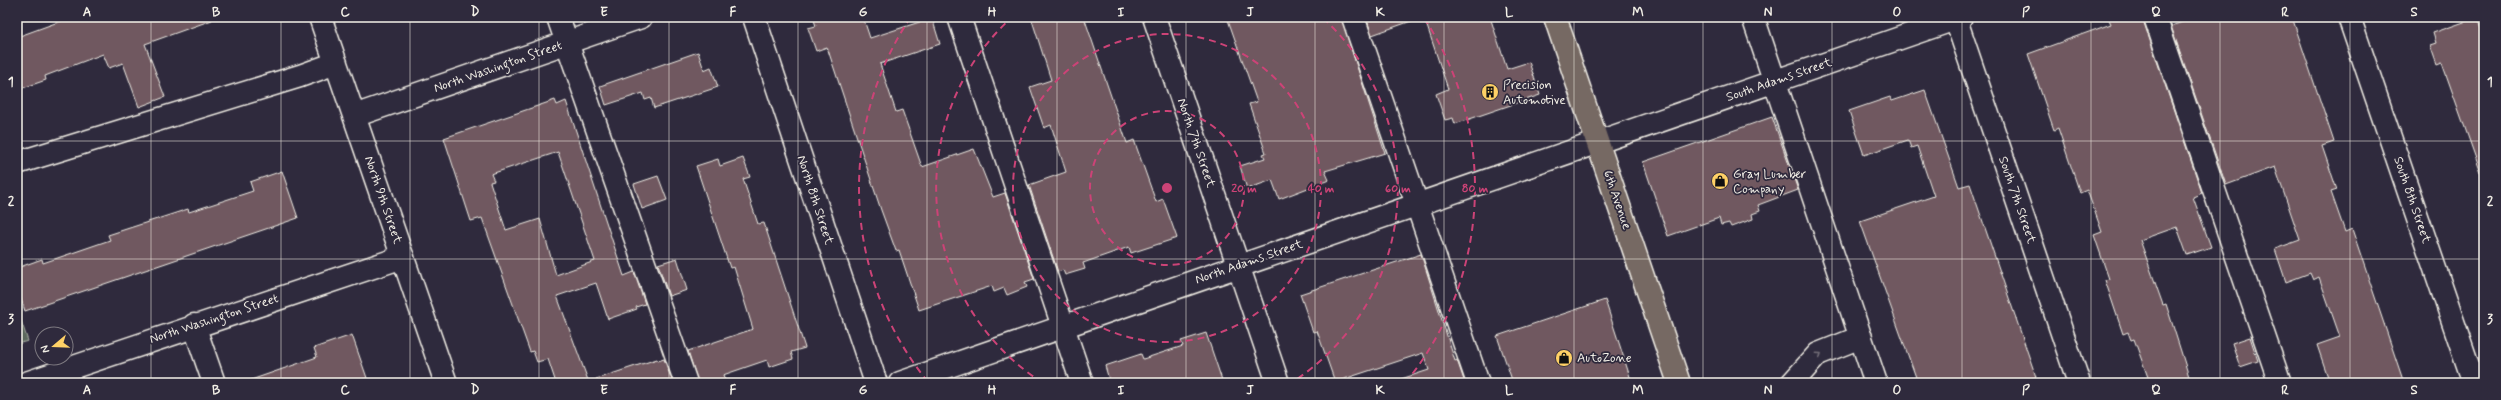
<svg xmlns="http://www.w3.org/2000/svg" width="2501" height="400" viewBox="0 0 2501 400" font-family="Mynerve,sans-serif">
<defs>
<pattern id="park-crowns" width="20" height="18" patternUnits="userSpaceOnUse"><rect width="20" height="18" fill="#5b685d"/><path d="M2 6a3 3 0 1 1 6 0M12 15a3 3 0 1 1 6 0" fill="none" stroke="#737e74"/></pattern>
</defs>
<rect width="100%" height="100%" fill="#2f2a3d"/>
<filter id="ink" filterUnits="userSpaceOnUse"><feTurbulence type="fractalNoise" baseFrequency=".025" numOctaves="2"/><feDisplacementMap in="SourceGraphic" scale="8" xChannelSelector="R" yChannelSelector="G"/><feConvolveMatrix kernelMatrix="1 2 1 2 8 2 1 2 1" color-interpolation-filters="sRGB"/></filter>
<g filter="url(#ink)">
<path fill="url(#park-crowns)" stroke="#a8aca2" d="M17,309l11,32 -11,3z"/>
<path fill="#6f5860" stroke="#f4f1e8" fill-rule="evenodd" d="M72,17h139l1,3 -67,24 20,53 -26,10 -16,-44 -14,5 -6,-14 -58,22 1,4 -29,10v-53z
M813,17h50l7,21 62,-20 8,26 -60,20 16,48 6,-2 20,57 52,-18 19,48 12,-4 29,86 -9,3 2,5 -20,8 -3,-7 -10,4 -2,-6 -73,24 -20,-60 -3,1 -15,-41 -54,-163 -11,4 -8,-23 8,-2z
M1031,17h53l43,126 7,-3 22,62 7,-3 14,39 -46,15 -2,-6 -46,16 2,6 -20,6 -2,-5 -5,2 -29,-87 37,-13 -15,-47 -7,3 -14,-41 21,-7z
M1227,17h114l44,136 -60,18 4,9 -50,19 -7,-19 -25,9 -7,-23 25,-8 -2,-4 3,-1 -17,-49 8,-2z
M1366,17h47l1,3 -42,15z
M1424,17h66l17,52 22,-7 11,33 -85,29 -2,-6 -8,2 -9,-26 12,-5z
M2108,17h34l60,176 -9,4 18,50 -24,8 -10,-28 -37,13 23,65 3,-1 25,79h-32l-2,-6 -8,3 -15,-41 -3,1 -3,-8 -5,2 -18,-54 4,-1 -15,-44 8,-3 -15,-42 -7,3 -22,-65 -4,2 -26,-76 83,-30z
M2197,17h95l42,125 -12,4 15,44 -6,2 14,40 7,-3 52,154h-74l-13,-38 23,-8 -21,-60 -6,3 -3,-7 -24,9 -11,-33 25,-9 -25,-73 -49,18 -55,-159z
M2478,17l6,17v139h-3l-39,-110 -5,2 -7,-20 6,-2 -3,-10z
M698,52l6,18 7,-3 7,20 -64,21 -3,-10 -6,2 -2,-7 -37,12 -6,-19z
M1925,90l34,97 11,-3 66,193 -17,6h-101l-58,-162 74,-25 -17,-50 -6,2 -3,-8 -44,15 -15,-44 41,-14 2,4z
M555,100l2,5 9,-4 58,175 10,-4 11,32 -9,3 1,2 -29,10 -12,-36 -39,13 32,87h-33l-8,-24 -11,3 -4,-11 -3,1 -48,-134 -11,3 -27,-83zM558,152l37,109 -39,14 -16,-56 -34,11 -16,-48 4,-1 -3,-7z
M1772,117l26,73 -40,15 2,6 -8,3 1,5 -22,8 -2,-4 -8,2 -2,-7 -51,18 -25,-74z
M743,158l7,19 -7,2 15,45 6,-1 41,125 -14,4 2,7 -24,8 -2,-7 -44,15 3,8h-28l-10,-32 65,-22 -19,-62 -4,1 -34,-102 22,-7 2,7z
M282,171l16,47 -273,93 -8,-24v-19l25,-9 1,4 67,-23 -2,-5 80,-26 1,3 64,-21 -3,-9z
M658,176l9,24 -25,9 -8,-25z
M1421,254l34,107 2,-1 8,23h-63l-1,-4 28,-9 -6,-17 -88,29 -18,-51 -4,1 -13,-38z
M677,258l10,32 -18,6 -11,-32z
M1605,300l27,83h-119l-16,-47z
M1206,333l17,50h-113l-5,-17 36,-12 2,5 40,-13 -2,-5z
M352,335l15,43 -13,5h-102l-1,-3 66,-23 -3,-9z
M2250,337l8,24 -18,6 -8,-24z
M657,359l1,2 6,-2 9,24h-76l-1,-4z"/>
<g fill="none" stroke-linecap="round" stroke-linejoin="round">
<g stroke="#f4f1e8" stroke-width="25">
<path id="minor" d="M320,17l126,366
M558,17l128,366
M754,17l122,366
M959,17l123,366
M1154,17l124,366
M1353,17l125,366
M1753,17l123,366
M1955,17l124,366
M2155,17l125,366
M2349,17l125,366
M354,116l287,-99
M17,163l283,-87 36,-13
M194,325l20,58
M26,383l377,-126
M900,383l1061,-366
M1792,383l26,-29 43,-17"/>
</g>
<g stroke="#f4f1e8" stroke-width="25">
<path id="major" d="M1555,17l124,366"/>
</g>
<use href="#minor" stroke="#2f2a3d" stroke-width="22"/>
<use href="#major" stroke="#766964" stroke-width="22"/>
</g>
<defs><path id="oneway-chevron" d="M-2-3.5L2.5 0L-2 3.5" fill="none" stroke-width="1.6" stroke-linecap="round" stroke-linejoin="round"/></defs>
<use stroke="#747079" href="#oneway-chevron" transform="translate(1819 355) rotate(-35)"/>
</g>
<path fill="none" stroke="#f4f1e8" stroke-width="1" stroke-opacity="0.55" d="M151,17v366M281,17v366M410,17v366M539,17v366M669,17v366M798,17v366M927,17v366M1057,17v366M1186,17v366M1315,17v366M1444,17v366M1574,17v366M1703,17v366M1832,17v366M1962,17v366M2091,17v366M2220,17v366M2350,17v366M17,141h2467M17,259h2467"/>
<g fill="none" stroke="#cc4377" stroke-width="2" stroke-dasharray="7 5">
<circle cx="1167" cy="188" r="77"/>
<circle cx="1167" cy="188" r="154"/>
<path d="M1043 383A231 231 0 0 1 1011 18M1323 18A231 231 0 0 1 1291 383"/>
<path d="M928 382A308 308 0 0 1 910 18M1424 18A308 308 0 0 1 1406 382"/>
</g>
<defs>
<g id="building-disc" transform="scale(0.9)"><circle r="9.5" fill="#ffd166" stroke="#2f2a3d"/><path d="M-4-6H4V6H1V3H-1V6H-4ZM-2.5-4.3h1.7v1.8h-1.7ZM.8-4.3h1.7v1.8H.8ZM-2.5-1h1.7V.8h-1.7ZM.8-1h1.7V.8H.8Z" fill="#111"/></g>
<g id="shop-disc" transform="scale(0.9)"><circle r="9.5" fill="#ffd166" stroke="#2f2a3d"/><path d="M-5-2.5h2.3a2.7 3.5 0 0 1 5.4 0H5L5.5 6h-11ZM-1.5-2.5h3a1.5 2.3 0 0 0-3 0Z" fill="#111"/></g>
</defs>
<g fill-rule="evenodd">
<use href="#building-disc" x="1490" y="92"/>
<use href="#shop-disc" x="1720" y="181"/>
<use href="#shop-disc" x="1564" y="358"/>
</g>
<g text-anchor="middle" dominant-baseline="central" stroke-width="3.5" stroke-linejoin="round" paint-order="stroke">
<g font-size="13" fill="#f4f1e8" stroke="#2f2a3d">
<text transform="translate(498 67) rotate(-19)">North Washington Street</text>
<text transform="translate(1779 80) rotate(-19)">South Adams Street</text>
<text transform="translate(1196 143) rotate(71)">North 7th Street</text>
<text transform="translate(383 200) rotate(71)">North 9th Street</text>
<text transform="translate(815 200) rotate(72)">North 8th Street</text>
<text transform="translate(1617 200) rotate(71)">6th Avenue</text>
<text transform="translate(2017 200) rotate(71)">South 7th Street</text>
<text transform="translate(2412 200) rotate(71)">South 8th Street</text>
<text transform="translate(1249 262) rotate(-19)">North Adams Street</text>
<text transform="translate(214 319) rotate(-18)">North Washington Street</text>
</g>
<g font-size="13" fill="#f4f1e8" stroke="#2f2a3d" text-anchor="start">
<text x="1503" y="85">Precision<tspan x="1503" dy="15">Automotive</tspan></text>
<text x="1733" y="174">Gray Lumber<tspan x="1733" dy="15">Company</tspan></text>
<text x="1577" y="358">AutoZone</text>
</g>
</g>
<circle cx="1167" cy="188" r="6" fill="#cc4377" stroke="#2f2a3d" stroke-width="2"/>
<g font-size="12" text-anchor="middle" font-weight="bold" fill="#cc4377" stroke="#2f2a3d" stroke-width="3.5" stroke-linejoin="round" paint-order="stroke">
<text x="1244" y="192">20 m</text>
<text x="1321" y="192">40 m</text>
<text x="1398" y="192">60 m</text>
<text x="1475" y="192">80 m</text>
</g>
<rect width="2501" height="400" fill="none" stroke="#2f2a3d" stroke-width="44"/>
<g transform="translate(54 346) rotate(251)"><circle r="19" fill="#2f2a3d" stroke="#7e7a81"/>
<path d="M0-3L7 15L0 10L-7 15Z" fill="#ffd166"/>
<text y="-6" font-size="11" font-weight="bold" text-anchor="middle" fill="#f4f1e8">N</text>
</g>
<rect x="22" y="22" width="2457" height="356" fill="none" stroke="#f4f1e8" stroke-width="1.5"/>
<g font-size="13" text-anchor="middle" font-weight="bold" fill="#f4f1e8">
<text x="87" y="16">A</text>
<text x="216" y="16">B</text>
<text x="345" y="16">C</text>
<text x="475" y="16">D</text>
<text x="604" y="16">E</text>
<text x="733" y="16">F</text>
<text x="863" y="16">G</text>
<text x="992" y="16">H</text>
<text x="1121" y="16">I</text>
<text x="1250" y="16">J</text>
<text x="1380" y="16">K</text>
<text x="1509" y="16">L</text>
<text x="1638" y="16">M</text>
<text x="1768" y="16">N</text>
<text x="1897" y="16">O</text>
<text x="2026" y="16">P</text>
<text x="2156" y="16">Q</text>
<text x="2285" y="16">R</text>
<text x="2414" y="16">S</text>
<text x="11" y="86">1</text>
<text x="2490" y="86">1</text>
<text x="11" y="205">2</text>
<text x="2490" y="205">2</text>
<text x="11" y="323">3</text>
<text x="2490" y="323">3</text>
<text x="87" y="394">A</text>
<text x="216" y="394">B</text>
<text x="345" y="394">C</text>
<text x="475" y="394">D</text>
<text x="604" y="394">E</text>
<text x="733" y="394">F</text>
<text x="863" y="394">G</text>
<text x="992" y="394">H</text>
<text x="1121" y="394">I</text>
<text x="1250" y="394">J</text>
<text x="1380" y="394">K</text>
<text x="1509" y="394">L</text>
<text x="1638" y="394">M</text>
<text x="1768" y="394">N</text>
<text x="1897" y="394">O</text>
<text x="2026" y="394">P</text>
<text x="2156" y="394">Q</text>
<text x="2285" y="394">R</text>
<text x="2414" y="394">S</text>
</g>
</svg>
